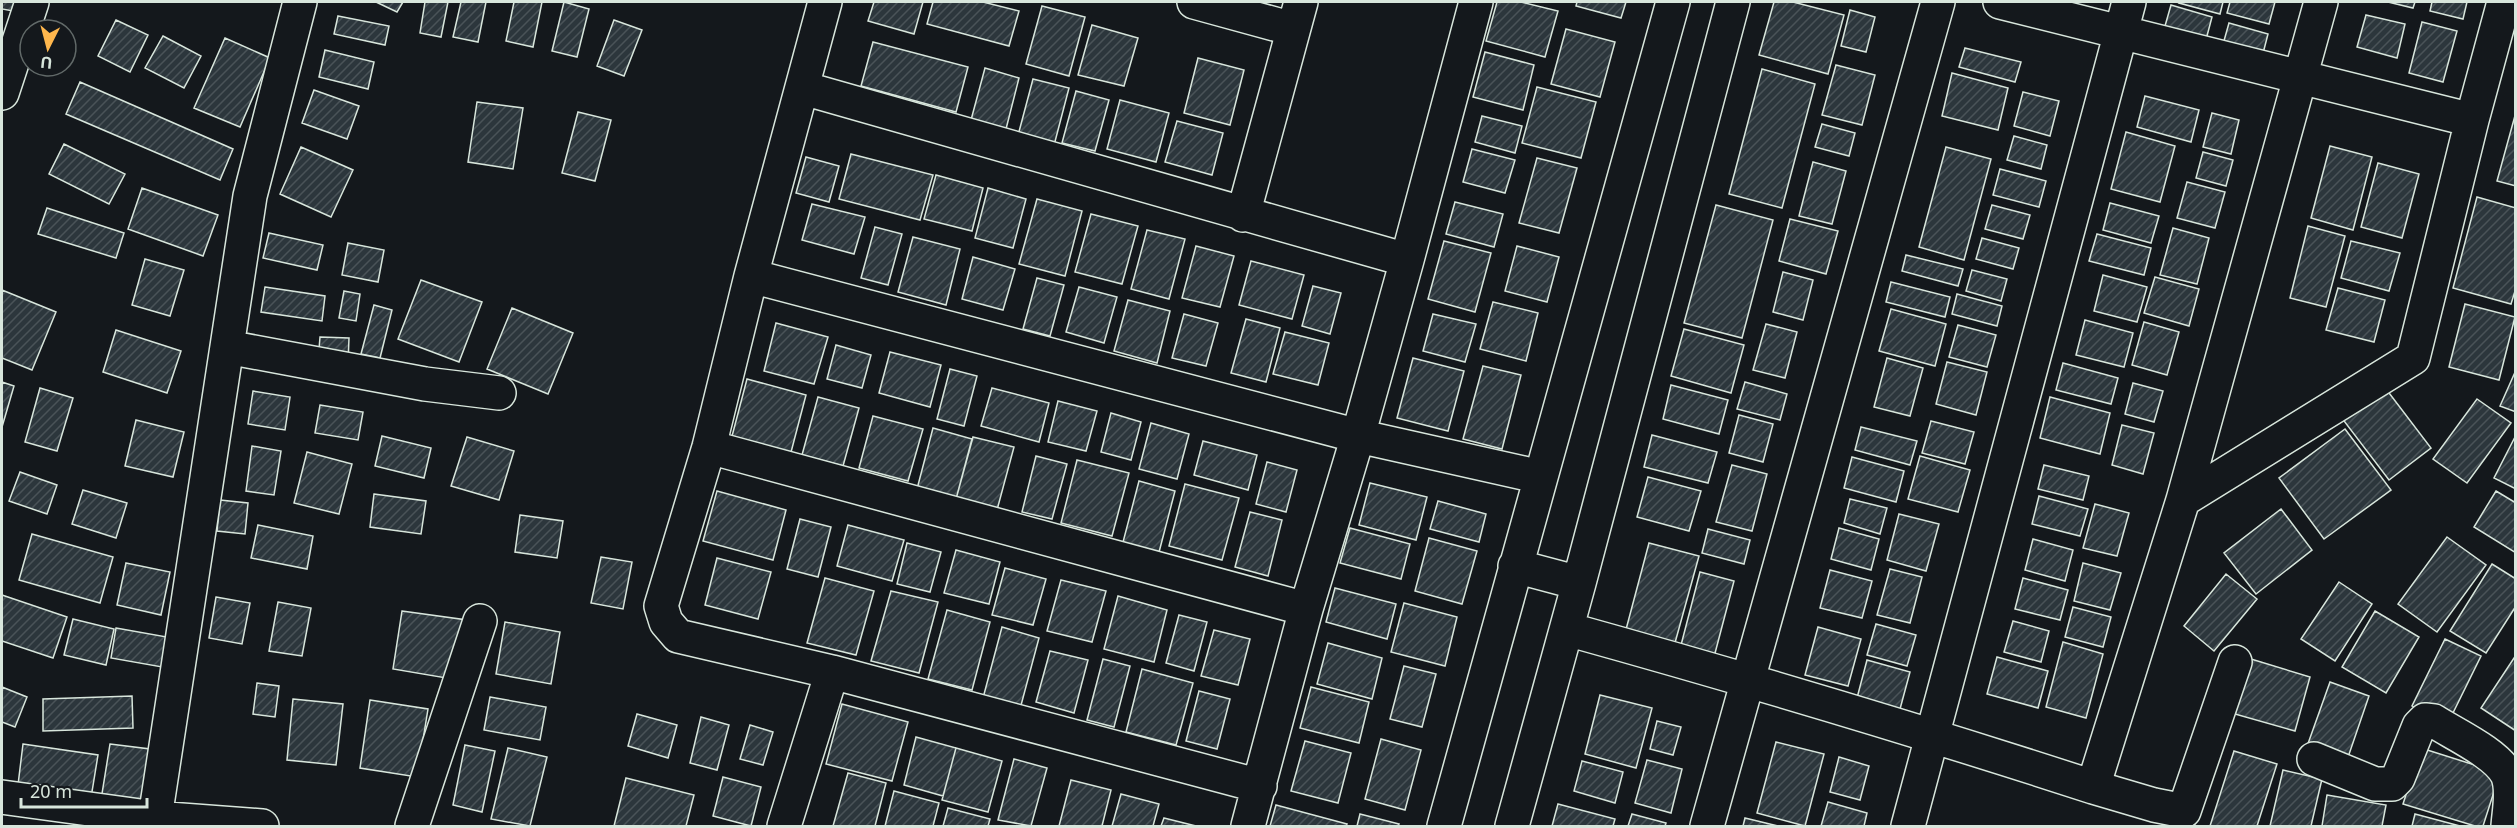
<svg xmlns="http://www.w3.org/2000/svg" width="2517" height="828" viewBox="0 0 2517 828" font-family="'Noto Sans',sans-serif">
<defs>
<pattern id="building-hatch" width="6" height="6" patternUnits="userSpaceOnUse" patternTransform="scale(1.5)"><rect width="6" height="6" fill="#2c363c"/><path d="M-1 1l2-2M0 6l6-6M5 7l2-2" fill="none" stroke="#4a5358"/></pattern>
</defs>
<rect width="100%" height="100%" fill="#14181c"/>
<path fill="url(#building-hatch)" stroke="#d8e6dc" stroke-width="1.5" d="M2,2h18l-2,10 -16,-3z
M376,2h27l-6,10z
M425,2h23l-7,35 -21,-4z
M461,2h25l-8,40 -25,-5z
M514,2h28l-9,45 -27,-6z
M564,2l25,7 -12,48 -25,-6z
M874,2h49l-9,32 -46,-13z
M933,2h50l36,9 -10,35 -82,-22z
M1497,2h24l37,9 -13,46 -59,-16z
M1577,2h49l-5,16 -45,-12z
M1774,2h19l51,13 -16,59 -69,-19z
M2180,2h43l-3,12 -41,-11z
M2230,2h45l-6,22 -42,-11z
M2388,2h27l-2,6z
M2432,2h35l-4,17 -33,-8z
M2171,5l41,12 -9,34 -42,-11z
M1042,6l43,11 -16,59 -43,-12z
M1850,10l25,7 -9,35 -25,-6z
M2366,15l39,9 -8,34 -40,-11z
M338,16l51,10 -4,19 -51,-11z
M116,20l32,15 -18,37 -32,-16z
M614,20l28,10 -18,46 -27,-10z
M2422,22l35,9 -14,51 -34,-9z
M2229,23l39,11 -8,31 -40,-10z
M1092,25l46,13 -14,48 -46,-11z
M1566,29l49,13 -15,55 -49,-13z
M163,36l38,20 -17,32 -39,-20z
M225,38l45,20 -30,69 -46,-19z
M873,42l95,25 -12,45 -95,-26z
M1965,48l56,14 -6,20 -56,-15z
M325,50l49,12 -6,27 -49,-12z
M1485,52l49,13 -11,45 -50,-13z
M1198,58l46,12 -14,55 -46,-12z
M1836,65l39,10 -13,50 -40,-10z
M985,68l34,10 -13,51 -35,-9z
M1762,69l53,15 -33,124 -53,-14z
M1952,73l56,15 -10,42 -56,-14z
M1033,79l36,9 -17,65 -36,-10z
M80,82l153,67 -13,31 -154,-66z
M1537,87l59,15 -15,56 -59,-15z
M314,90l45,16 -12,33 -45,-16z
M1076,91l33,9 -14,51 -33,-8z
M2023,92l36,9 -9,35 -36,-10z
M2145,96l54,14 -8,32 -54,-15z
M1120,100l49,13 -13,49 -49,-13z
M477,102l46,6 -10,61 -45,-7z
M578,112l33,8 -16,61 -33,-8z
M2516,112v74l-19,-5z
M2212,113l27,7 -8,34 -28,-7z
M1482,116l40,10 -7,27 -40,-11z
M1177,121l46,12 -11,42 -47,-13z
M1822,124l33,9 -6,23 -34,-9z
M2126,132l49,14 -15,56 -49,-13z
M2014,136l33,9 -6,24 -34,-9z
M64,144l61,30 -16,30 -60,-30z
M2330,146l42,11 -19,73 -42,-12z
M301,147l52,23 -22,47 -51,-23z
M1946,147l45,12 -27,101 -45,-13z
M1472,149l43,11 -10,33 -42,-11z
M2203,152l30,8 -7,26 -30,-8z
M851,154l82,21 -13,45 -81,-21z
M806,157l33,9 -10,36 -33,-9z
M1537,158l40,10 -18,65 -40,-10z
M1813,162l33,9 -14,53 -33,-8z
M2378,163l41,11 -17,64 -41,-11z
M2000,169l46,12 -7,26 -46,-12z
M936,175l47,13 -11,43 -48,-12z
M2187,182l38,10 -10,36 -38,-10z
M142,188l76,27 -15,41 -75,-27z
M988,188l38,11 -13,49 -38,-10z
M2477,197l39,11v80l-5,16 -58,-16z
M1037,199l45,12 -17,65 -46,-12z
M1455,202l48,12 -9,33 -48,-13z
M2110,203l49,13 -8,27 -48,-13z
M812,204l53,13 -11,37 -52,-14z
M1716,205l57,15 -31,118 -58,-15z
M1992,205l38,10 -7,24 -38,-10z
M47,208l77,25 -8,25 -78,-24z
M1091,214l47,12 -16,58 -47,-12z
M1790,219l48,12 -12,43 -47,-13z
M2308,226l37,10 -19,71 -36,-9z
M875,227l27,7 -14,51 -27,-7z
M2173,228l36,10 -12,46 -37,-9z
M1147,230l38,9 -16,60 -38,-10z
M269,233l54,12 -6,25 -54,-12z
M2097,234l54,14 -7,27 -55,-14z
M913,237l47,12 -14,56 -48,-13z
M1982,238l37,10 -6,21 -37,-10z
M1444,241l47,12 -16,59 -47,-13z
M2351,241l49,12 -11,38 -48,-13z
M348,243l36,7 -6,32 -36,-7z
M1196,246l38,10 -14,51 -38,-9z
M1517,246l42,11 -12,45 -42,-11z
M1906,255l57,14 -5,17 -56,-15z
M973,257l42,12 -12,41 -41,-11z
M145,259l39,11 -14,46 -38,-11z
M1251,261l53,14 -12,44 -53,-14z
M1972,270l35,9 -6,22 -35,-10z
M1783,272l30,8 -10,40 -30,-8z
M2103,275l44,12 -10,35 -43,-11z
M2155,277l44,12 -10,37 -45,-13z
M1037,278l27,7 -14,51 -27,-7z
M421,280l61,22 -23,60 -61,-23z
M1891,282l59,15 -5,20 -59,-15z
M1313,286l28,7 -11,41 -28,-8z
M265,287l60,9 -3,25 -61,-9z
M1079,287l38,10 -13,46 -38,-11z
M2338,288l47,12 -11,42 -48,-12z
M2,290l54,22 -24,58 -30,-12z
M344,291l16,3 -4,27 -17,-3z
M1957,294l45,12 -5,20 -45,-12z
M1128,300l42,11 -13,52 -43,-12z
M1493,302l45,11 -12,48 -46,-12z
M2465,304l50,13 -16,63 -50,-13z
M374,305l18,5 -12,48 -19,-4z
M512,308l61,25 -25,61 -61,-25z
M1891,309l55,15 -11,42 -56,-15z
M1184,314l34,9 -12,43 -34,-8z
M1433,314l43,10 -11,38 -42,-11z
M1246,319l34,9 -14,54 -35,-9z
M2085,320l48,13 -9,34 -48,-12z
M2144,322l35,10 -12,43 -35,-10z
M776,323l52,14 -14,47 -50,-13z
M1766,324l31,8 -12,46 -32,-8z
M1958,325l38,10 -9,32 -38,-10z
M1684,329l60,16 -13,48 -60,-17z
M116,330l65,21 -14,42 -64,-21z
M1285,332l44,11 -11,42 -45,-11z
M320,337l29,1 -1,25 -30,-1z
M836,345l35,10 -9,33 -35,-9z
M890,352l51,13 -11,42 -51,-14z
M1413,358l51,13 -16,60 -51,-13z
M1887,358l36,10 -13,48 -36,-9z
M1947,362l40,10 -11,43 -40,-11z
M2063,363l55,15 -7,26 -55,-14z
M1483,366l38,9 -19,74 -39,-10z
M950,369l27,7 -13,50 -27,-7z
M2516,370v42l-16,-6z
M747,379l59,16 -16,61 -59,-16z
M2,382l12,4 -12,41z
M1745,382l42,12 -7,26 -43,-11z
M2133,383l30,8 -9,31 -29,-8z
M1671,385l57,15 -9,34 -56,-15z
M2383,385l48,63 -42,32 -48,-63z
M40,388l33,10 -16,53 -32,-9z
M992,388l57,15 -10,39 -58,-16z
M253,391l37,6 -5,33 -37,-6z
M818,397l41,11 -16,58 -41,-11z
M2050,397l60,16 -10,41 -60,-16z
M2477,399l34,24 -44,60 -34,-24z
M1058,401l39,10 -11,40 -38,-9z
M320,405l43,7 -5,28 -43,-7z
M1111,413l30,9 -10,38 -30,-8z
M1739,415l34,9 -10,38 -34,-9z
M873,416l50,13 -15,52 -49,-13z
M136,420l48,12 -11,45 -48,-11z
M1931,421l43,11 -9,32 -43,-11z
M1151,423l38,11 -12,45 -38,-10z
M2122,425l32,8 -11,41 -31,-9z
M1861,427l56,14 -7,24 -55,-15z
M933,428l39,11 -16,60 -39,-10z
M2345,429l46,61 -67,49 -45,-61z
M1652,435l65,17 -9,31 -64,-16z
M2516,435v54l-22,-11z
M382,436l49,12 -7,30 -49,-12z
M467,437l47,14 -15,49 -48,-14z
M973,437l41,10 -17,63 -41,-11z
M1203,441l54,14 -9,35 -54,-15z
M252,446l29,5 -7,44 -28,-4z
M307,452l45,12 -13,50 -45,-11z
M1036,456l31,8 -15,55 -30,-7z
M1920,456l50,14 -12,42 -50,-13z
M1852,457l52,14 -8,31 -52,-14z
M1077,460l52,13 -17,63 -51,-13z
M1267,462l30,8 -11,42 -30,-8z
M1732,465l35,9 -15,57 -36,-9z
M2044,465l45,11 -6,24 -45,-11z
M20,472l37,13 -10,29 -38,-13z
M1648,477l53,14 -12,40 -52,-14z
M1139,481l36,10 -17,65 -36,-10z
M1370,483l57,14 -11,43 -57,-15z
M1185,484l54,14 -17,62 -53,-14z
M83,490l44,13 -11,35 -44,-14z
M717,491l69,19 -13,50 -70,-19z
M2496,491l20,12v50l-42,-26z
M374,494l52,7 -5,33 -51,-7z
M2039,496l49,13 -8,27 -48,-12z
M1850,499l37,9 -7,26 -36,-11z
M220,500l28,3 -3,31 -28,-3z
M1438,501l48,13 -7,28 -49,-13z
M2095,504l34,9 -12,43 -34,-8z
M2281,509l31,41 -56,44 -32,-41z
M1250,512l32,8 -14,56 -33,-9z
M1899,514l40,10 -13,47 -39,-11z
M520,515l43,6 -6,37 -42,-6z
M800,519l31,8 -13,50 -31,-8z
M258,525l55,11 -6,33 -56,-11z
M848,525l56,15 -12,41 -55,-15z
M1350,528l60,16 -9,35 -61,-16z
M1839,528l40,11 -8,31 -40,-11z
M1708,529l42,11 -6,24 -42,-11z
M32,534l81,23 -13,46 -81,-23z
M2447,537l39,28 -49,67 -39,-28z
M1429,538l48,13 -15,53 -47,-13z
M2033,539l40,11 -8,31 -40,-11z
M907,543l34,9 -11,40 -33,-8z
M1649,543l50,13 -26,94 -49,-13z
M956,550l44,12 -11,42 -45,-11z
M601,557l31,5 -9,47 -32,-6z
M717,558l54,14 -13,47 -53,-14z
M126,563l44,9 -9,43 -44,-10z
M2083,563l38,10 -11,37 -36,-9z
M2492,564l24,15v27l-30,47 -36,-22z
M1005,568l41,11 -13,46 -41,-10z
M1890,569l32,8 -12,46 -33,-8z
M1830,570l42,11 -10,37 -42,-10z
M1700,572l34,9 -20,76 -34,-8z
M2226,574l31,25 -43,52 -30,-25z
M825,578l49,13 -18,64 -49,-12z
M2023,578l45,12 -8,30 -45,-11z
M1061,580l45,11 -14,51 -45,-11z
M2339,582l33,22 -37,57 -34,-22z
M1335,588l61,16 -9,35 -61,-17z
M891,591l47,11 -19,71 -48,-12z
M2,595l65,22 -14,41 -51,-17z
M1118,596l49,14 -13,52 -50,-13z
M216,597l34,6 -8,41 -33,-6z
M278,602l33,6 -9,48 -33,-5z
M1404,603l53,14 -12,49 -54,-14z
M2073,607l38,10 -8,30 -38,-10z
M947,610l43,12 -18,68 -44,-11z
M402,611l65,9 -9,60 -65,-11z
M2375,611l44,26 -33,56 -44,-26z
M1179,615l28,7 -13,49 -28,-8z
M73,619l41,10 -8,36 -42,-10z
M2013,621l36,10 -8,31 -37,-10z
M505,622l55,10 -9,52 -55,-10z
M1876,624l40,11 -9,31 -40,-11z
M1002,627l37,11 -19,71 -37,-11z
M1818,627l43,12 -13,47 -43,-11z
M116,628l51,9 -5,30 -51,-9z
M1214,630l36,9 -12,46 -37,-9z
M2445,639l36,17 -33,67 -36,-17z
M2063,642l40,12 -17,64 -40,-11z
M1328,643l54,15 -10,41 -55,-15z
M1050,651l38,9 -14,53 -38,-11z
M2516,655v76l-35,-23z
M1997,657l51,14 -10,37 -51,-14z
M1103,659l27,7 -16,61 -27,-7z
M2251,659l59,18 -15,54 -60,-17z
M1867,660l43,12 -10,37 -43,-11z
M1404,666l32,8 -14,53 -32,-8z
M1142,669l51,14 -17,62 -50,-13z
M2330,682l39,14 -24,70 -40,-14z
M257,683l22,3 -4,31 -22,-3z
M2,687l25,10 -12,30 -13,-5z
M1311,687l58,15 -10,41 -59,-15z
M1199,691l31,8 -13,50 -31,-8z
M1600,695l52,13 -16,60 -51,-14z
M132,696l1,32 -90,3v-32z
M490,697l56,10 -6,33 -56,-10z
M293,699l50,5 -7,61 -49,-5z
M370,700l58,9 -11,68 -57,-9z
M842,704l66,18 -16,59 -66,-17z
M637,714l40,11 -9,33 -40,-12z
M701,717l28,8 -12,45 -27,-7z
M1657,721l24,6 -8,28 -23,-6z
M750,725l23,7 -10,33 -23,-6z
M916,737l40,11 -13,48 -39,-11z
M1381,739l40,11 -16,60 -40,-11z
M1305,741l46,12 -13,50 -47,-12z
M1776,742l48,12 -19,72 -48,-13z
M23,744l75,11 -8,49 -73,-11z
M110,744l40,5 -9,58 -40,-7z
M465,745l30,6 -13,61 -29,-7z
M508,748l39,9 -17,69 -39,-7z
M956,748l46,13 -14,51 -46,-12z
M2421,748l79,25 -17,53h-8l-72,-22z
M2234,751l43,13 -20,62h-47z
M1839,757l30,9 -9,34 -30,-8z
M1014,759l33,9 -16,58 -33,-6z
M1647,760l35,9 -11,44 -36,-10z
M1582,761l41,11 -8,31 -41,-12z
M2283,770l39,9 -11,47h-41z
M848,773l38,10 -11,43h-42z
M723,777l38,10 -10,39 -38,-10z
M626,778l68,17 -8,31h-72z
M1071,780l40,10 -9,36h-43z
M894,791l45,12 -6,23h-48z
M1121,794l38,10 -6,22h-41z
M2327,795l59,10 -4,21h-60z
M1828,802l39,11 -3,13h-43z
M1558,804l57,15 -2,7h-61z
M1276,805l71,19 -1,2h-76z
M948,808l42,11 -2,7h-45z
M1360,814l39,10 -1,2h-41z
M1632,814l34,9 -1,3h-37z
M2415,814l45,12h-48z
M1164,818l32,8h-35z
M1745,818l33,8h-35z"/>
<g fill="none" stroke-linecap="round" stroke-linejoin="round">
<g stroke="#d8e6dc" stroke-width="36">
<path id="street" d="M825,2l-74,274 -42,171 -48,159 5,16 12,14 154,36 428,114
M1194,2l99,27
M2000,2l472,118
M803,88l604,172
M2,93l30,-91
M1243,215l58,-213
M751,276l607,160 183,41
M227,347l198,37 74,9
M709,447l597,162
M2183,500l230,-142 59,-238 32,-118
M1515,566l64,17
M1567,629c176,49 351,101 526,158l90,-287 138,-498
M2314,759l61,25h17l6,-6 21,-52 6,-6 9,1c20,13 62,32 73,53 7,15 2,37 1,52
M2093,787l61,18 30,6 51,-149
M2,797l153,21 107,8
M155,818l95,-622 50,-194
M412,826l68,-205
M784,826l48,-154
M1248,826l58,-217 52,-173 49,-176 69,-258
M1444,826l229,-824
M1512,826l67,-243 154,-581
M1707,826l231,-824
M1908,826l221,-824"/>
</g>
<use href="#street" stroke="#14181c" stroke-width="33"/>
</g>
<rect width="2517" height="828" fill="none" stroke="#d8e6dc" stroke-width="6"/>
<g transform="translate(48 48) rotate(186)"><circle r="28" fill="#14181c" stroke="#626a69" stroke-width="1.5"/>
<path d="M0-4.5L10 22L0 15L-10 22Z" fill="#ffb74d"/>
<text y="-9" font-size="16" font-weight="bold" text-anchor="middle" fill="#d8e6dc">U</text>
</g>
<path d="M21 798v9h126v-9" fill="none" stroke="#d8e6dc" stroke-width="3"/>
<text x="30" y="798" font-size="18" fill="#d8e6dc" stroke="#14181c" stroke-width="4.5" paint-order="stroke">20 m</text>
</svg>
